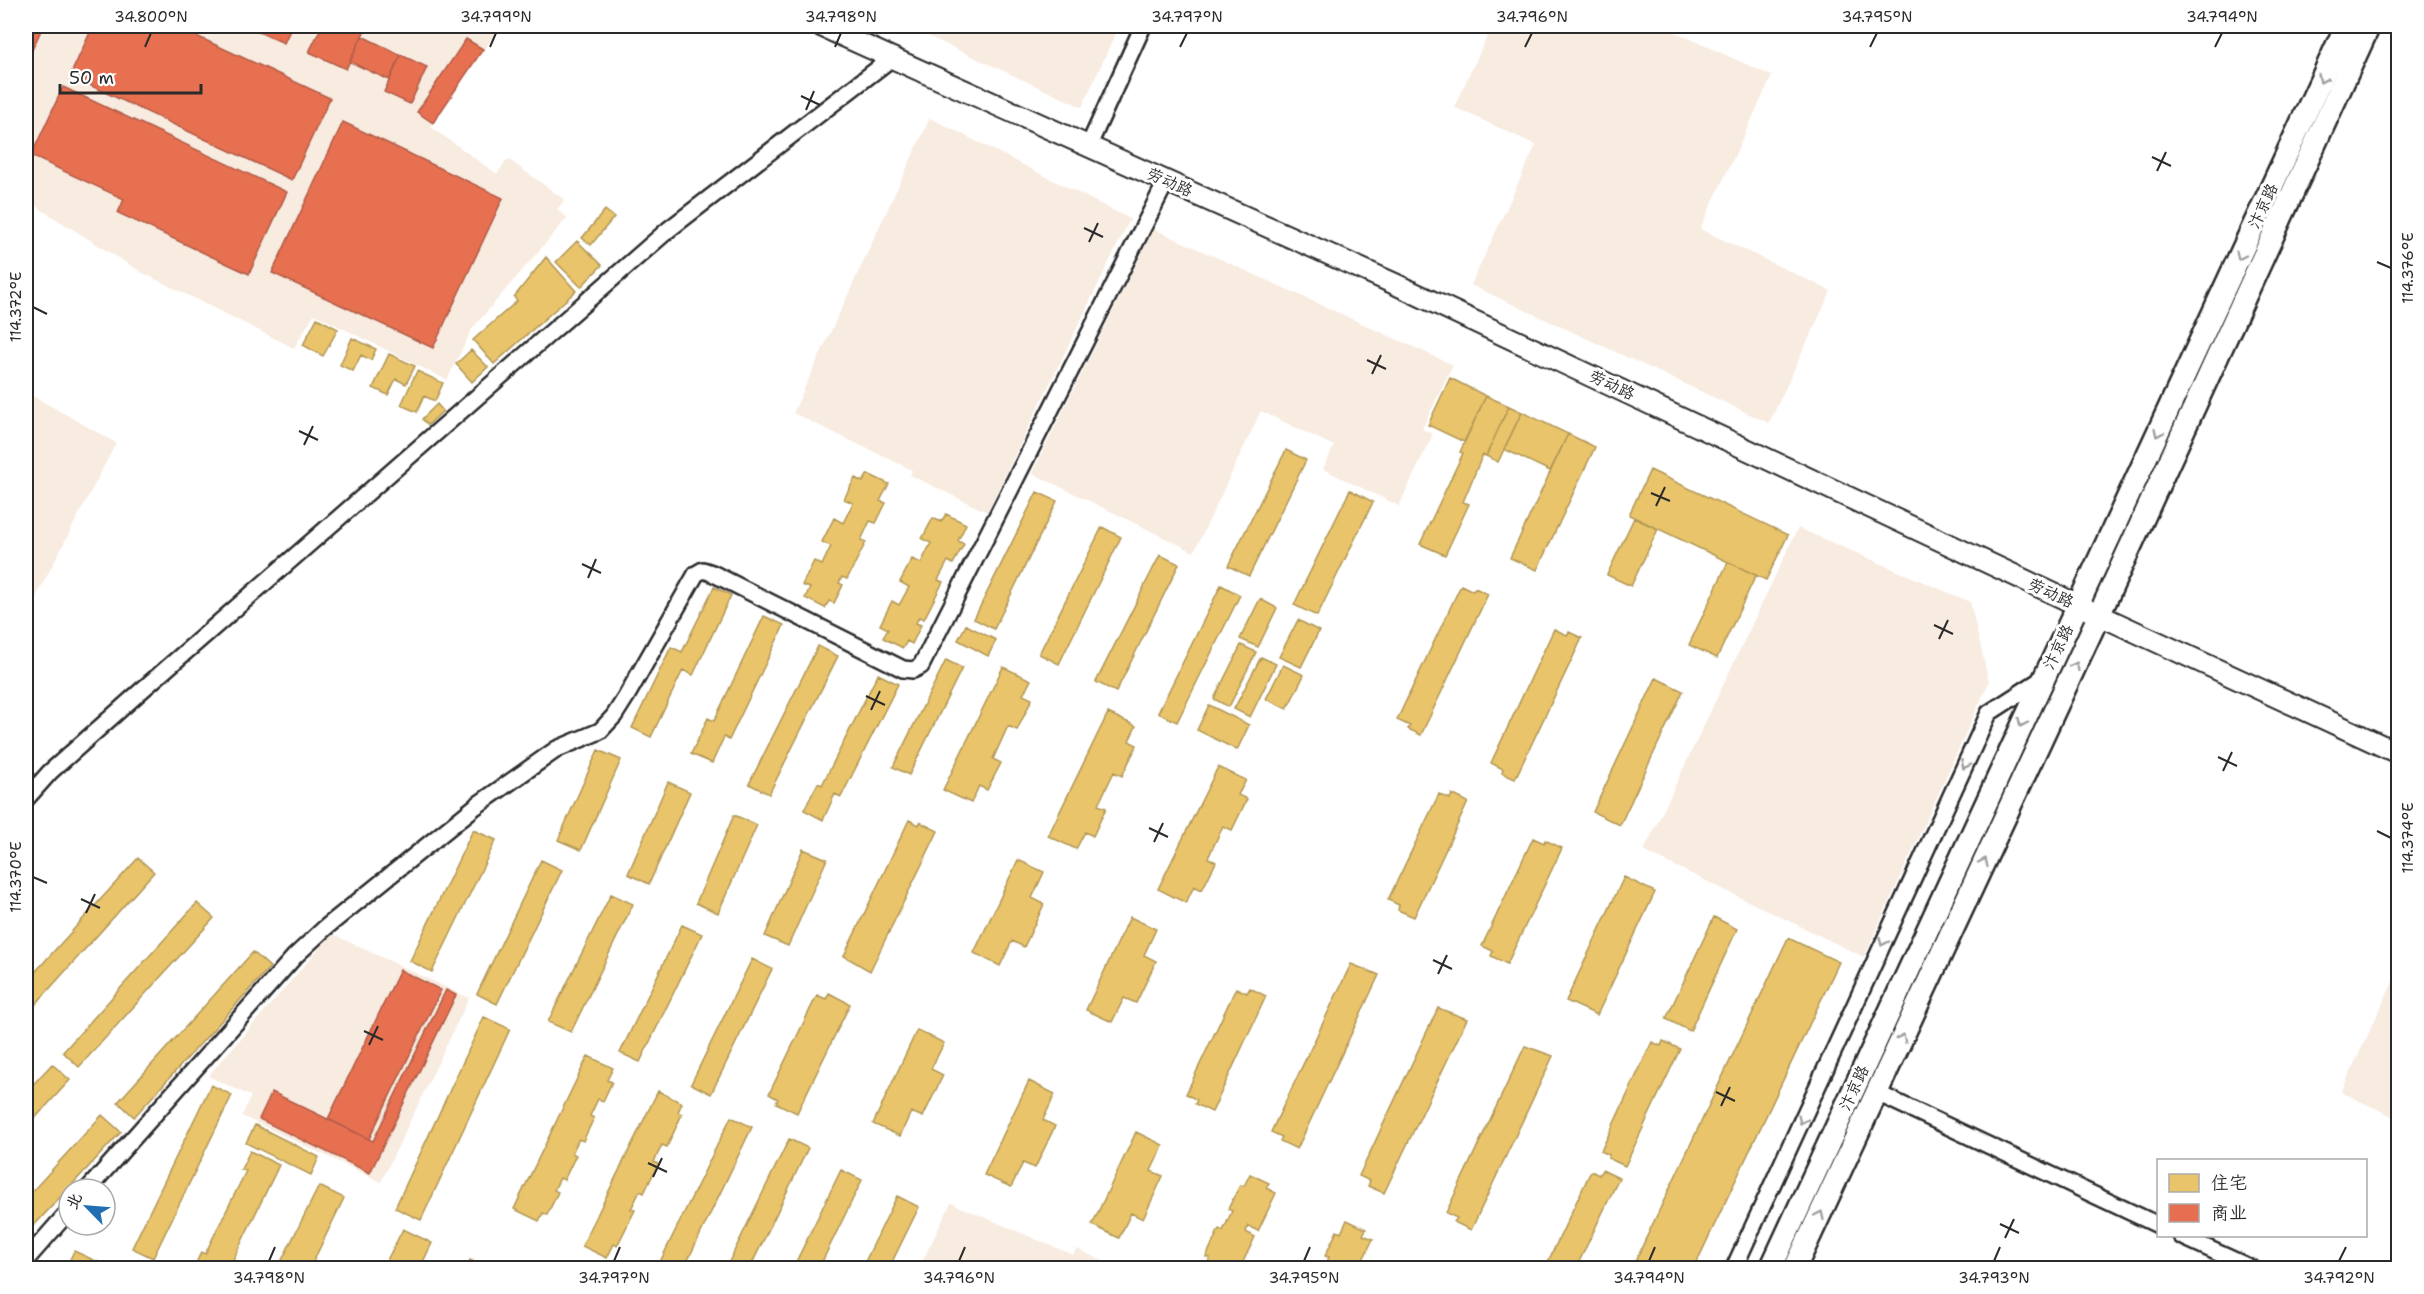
<svg xmlns="http://www.w3.org/2000/svg" width="2424" height="1294" viewBox="0 0 2424 1294" font-family="'Shantell Sans','LXGW WenKai TC',sans-serif">
<rect width="100%" height="100%" fill="#fff"/>
<filter id="ink" filterUnits="userSpaceOnUse"><feTurbulence type="fractalNoise" baseFrequency=".0167" numOctaves="2"/><feDisplacementMap in="SourceGraphic" scale="12" xChannelSelector="R" yChannelSelector="G"/><feConvolveMatrix kernelMatrix="1 2 1 2 8 2 1 2 1" color-interpolation-filters="sRGB"/></filter>
<g filter="url(#ink)">
<path fill="#f8ebe0" d="M26,26h475l-70,101 66,47 11,-15 57,41 -8,9 10,9 -95,111 -25,51 -133,-66 -20,34 -153,-76 -115,-72z
M906,26h213l-37,81z
M1492,26h170l110,50 -72,153 131,62 -62,132 -298,-138 65,-140 -82,-38z
M930,118l200,101 -143,293 -77,-37 2,-5 -119,-57z
M1154,229l299,136 -31,64 11,5 -34,72 -76,-37 11,-23 -73,-35 -67,141 -162,-79z
M26,392l90,51 -90,173z
M1798,528l172,74 19,80 -125,275 -220,-106z
M332,934l137,64 -88,184 -139,-66 9,-20 -43,-20z
M2398,971v148l-57,-27z
M951,1203l122,52 4,-6 41,19h-199z"/>
<path fill="#e9c46a" stroke="#b09657" stroke-width="1.5" d="M605,210l9,7 -23,28 -9,-7z
M577,241l25,24 -21,22 -25,-25z
M546,257l30,34 -82,73 -21,-24 44,-39 -3,-4z
M317,318l21,11 -15,27 -20,-11z
M352,338l24,11 -5,11 -10,-5 -8,16 -13,-6z
M471,350l17,17 -16,15 -16,-18z
M389,354l26,12 -9,18 -10,-5 -8,16 -15,-7z
M417,371l26,12 -8,18 -11,-5 -7,16 -16,-7z
M1450,378l36,18 -22,46 -36,-17z
M1486,396l23,10 -23,50 -3,-1 -3,6 -17,41 6,2 -24,51 -25,-11 43,-91 -3,-1z
M437,404l6,7 -15,14 -6,-6z
M1509,406l13,6 -24,50 -12,-6z
M1522,412l46,22 -18,37 -46,-22z
M1568,434l27,13 -58,123 -27,-12z
M1286,450l20,10 -57,116 -21,-10z
M1650,470l138,65 -22,45 -137,-65z
M868,474l21,10 -9,17 6,2 -10,20 -6,-2 -9,19 5,2 -19,37 -5,-2 -3,6 4,2 -9,18 -5,-2 -4,7 -20,-10 5,-10 -8,-3 12,-24 8,4 9,-19 -9,-4 12,-24 9,5 10,-20 -9,-4 11,-21 8,4z
M1350,490l23,12 -56,114 -23,-11z
M1037,492l20,9 -63,128 -20,-10z
M946,514l20,10 -8,17 6,3 -11,20 -5,-3 -10,19 5,2 -19,37 -5,-2 -3,6 5,2 -9,19 -5,-3 -4,7 -20,-10 5,-9 -8,-4 12,-24 7,4 10,-18 -9,-5 12,-23 9,4 10,-20 -9,-4 11,-21 8,4z
M1634,518l24,11 -27,57 -24,-11z
M1102,527l19,10 -62,127 -20,-10z
M1160,555l19,9 -63,128 -20,-10z
M1728,562l28,13 -39,83 -28,-13z
M1221,585l19,10 -63,127 -19,-9z
M1461,585l12,6 2,-3 13,6 -67,141 -13,-6 2,-3 -13,-6z
M714,587l17,8 -38,80 -10,-5 -32,67 -19,-9 39,-81 11,5z
M1260,599l17,9 -19,39 -18,-8z
M764,616l20,9 -55,115 -5,-3 -12,26 -21,-9 17,-36 6,3z
M1298,620l21,11 -18,36 -22,-10z
M966,625l30,15 -8,16 -30,-16z
M1554,629l13,6 2,-3 13,6 -67,141 -13,-6 1,-4 -12,-6z
M1241,645l15,7 -27,55 -15,-8z
M818,646l20,10 -69,138 -20,-10z
M1261,657l15,7 -26,53 -16,-8z
M946,660l16,8 -53,107 -16,-8z
M1283,665l21,10 -17,34 -21,-10z
M1003,667l28,13 -8,15 9,4 -15,31 -9,-4 -15,33 8,4 -14,27 -8,-4 -8,17 -28,-13z
M878,674l20,10 -57,113 -6,-3 -12,26 -19,-10 14,-27 4,2z
M1656,678l27,13 -63,134 -27,-13z
M1209,705l40,20 -12,25 -40,-20z
M1108,713l28,13 -7,15 8,4 -15,31 -8,-4 -16,33 8,3 -13,28 -8,-4 -9,17 -28,-13z
M598,750l23,10 -40,90 -23,-10z
M1218,767l28,13 -8,15 9,4 -15,31 -9,-4 -15,32 8,4 -14,28 -8,-4 -8,17 -28,-14z
M668,782l22,10 -41,92 -21,-10z
M1439,794l11,5 2,-5 16,8 -54,115 -16,-7 1,-5 -11,-5z
M734,815l23,10 -39,88 -22,-10z
M909,820l10,5 1,-3 18,9 -68,140 -26,-15z
M473,830l23,10 -64,132 -22,-11z
M1533,838l11,5 1,-3 17,8 -55,116 -16,-8 2,-5 -11,-5z
M803,849l24,10 -39,87 -23,-10z
M138,858l16,14 -128,143v-33z
M541,860l21,10 -65,134 -20,-10z
M1018,860l26,12 -12,26 12,6 -20,43 -12,-6 -12,25 -26,-13z
M1624,877l31,15 -58,123 -31,-14z
M611,894l22,10 -62,128 -23,-10z
M197,903l17,15 -135,149 -16,-15z
M1130,917l26,12 -12,26 12,6 -20,42 -12,-5 -12,24 -26,-12z
M1714,917l23,12 -47,102 -24,-12z
M682,925l20,9 -62,128 -20,-9z
M1788,938l51,24 -145,306h-62z
M253,952l17,15 -136,150 -16,-15z
M752,959l20,10 -61,125 -20,-10z
M1351,964l28,11 -82,174 -17,-8 2,-4 -11,-5z
M1236,988l11,5 3,-5 16,8 -54,116 -17,-8 2,-4 -11,-6z
M829,993l21,11 -53,109 -21,-10 2,-4 -9,-5 48,-99 9,4z
M1438,1008l29,11 -83,174 -16,-7 2,-5 -11,-5z
M484,1017l26,12 -89,191 -26,-12z
M917,1030l27,13 -13,26 12,6 -20,42 -12,-5 -11,24 -27,-12z
M1663,1041l17,8 -55,117 -17,-8 1,-3 -8,-4 51,-109 9,4z
M1525,1046l28,10 -82,174 -17,-8 3,-4 -11,-5z
M588,1056l25,12 -6,12 5,2 -9,19 -5,-2 -8,17 4,2 -11,23 -4,-2 -7,14 4,2 -12,25 -4,-2 -6,12 4,2 -11,23 -4,-2 -4,8 -25,-12z
M52,1064l18,16 -44,48v-36z
M1029,1081l26,13 -12,26 12,6 -20,42 -12,-5 -12,24 -27,-12z
M211,1085l21,10 -79,163 -21,-10z
M658,1091l24,12 -4,9 4,2 -15,33 -5,-2 -8,17 4,2 -14,29 -4,-2 -9,18 4,1 -18,36 -3,-2 -7,14 -25,-12z
M102,1115l19,17 -95,102v-36z
M731,1117l21,10 -68,141h-27z
M255,1125l64,32 -8,18 -65,-32z
M1136,1132l27,13 -12,26 12,5 -20,43 -12,-6 -12,25 -27,-13z
M789,1139l19,9 -58,120h-24z
M250,1151l29,14 -50,103h-35l7,-16 4,2 41,-83 -5,-2z
M841,1170l21,10 -43,88h-26z
M1602,1170l17,8 -43,90h-31l46,-97 8,4z
M1250,1174l19,9 -3,5 10,5 -18,38 -10,-5 -2,6 9,5 -15,31h-35l5,-10 -4,-1 13,-28 4,2 9,-20 -4,-2 12,-24 4,1z
M319,1186l25,12 -34,70h-32z
M897,1196l22,11 -30,61h-27z
M1347,1220l19,9 -3,6 10,4 -14,29h-35l5,-11 -4,-1 12,-25 4,2z
M403,1229l29,14 -12,25h-37z
M74,1251l37,17h-45z
M470,1260l17,8h-21z"/>
<path fill="#e76f51" stroke="#af5b46" stroke-width="1.5" d="M26,26h17l-17,37z
M93,26h82l155,72 -38,82 -222,-104z
M245,26h47l-8,17z
M322,26h45l-21,43 -37,-17z
M362,36l39,19 -12,25 -39,-18z
M466,39l17,10 -50,74 -16,-11z
M401,55l26,12 -17,37 -26,-12z
M63,87l224,105 -38,82 -131,-61 6,-14 -93,-43z
M343,122l160,76 -70,150 -161,-75z
M400,970l41,20 -72,149 -41,-20z
M446,990l10,5 -86,178 -111,-54 13,-27 101,49z"/>
<g fill="none" stroke-linecap="round" stroke-linejoin="round">
<g stroke="#2b2b2b" stroke-width="20">
<path id="minor" d="M1089,145l54,-119
M26,799l24,-27 92,-82 526,-460 224,-172
M1877,1093l281,132
M88,1189l207,-233 30,-28 151,-122 81,-57 43,-18 14,-15 12,-19 70,-123 7,-4 9,3 191,96 10,1 8,-4 246,-486
M2181,1236l70,32
M26,1260l43,-49
M1734,1268l255,-555 53,-34"/>
</g>
<g stroke="#2b2b2b" stroke-width="24">
<path id="tertiary" d="M821,26l574,258 704,331 299,138"/>
</g>
<g stroke="#2b2b2b" stroke-width="26">
<path id="secondary" d="M1771,1268l575,-1242
M1795,1268l304,-653 270,-589"/>
</g>
<use href="#minor" stroke="#fff" stroke-width="15"/>
<use href="#tertiary" stroke="#fff" stroke-width="20"/>
<use href="#secondary" stroke="#fff" stroke-width="21"/>
</g>
<defs><path id="oneway-chevron" d="M-2-3.5L2.5 0L-2 3.5" fill="none" stroke-width="1.6" stroke-linecap="round" stroke-linejoin="round" transform="scale(1.5)"/></defs>
<g stroke="#a0a0a0">
<use href="#oneway-chevron" transform="translate(2322 79) rotate(115)"/>
<use href="#oneway-chevron" transform="translate(2240 256) rotate(115)"/>
<use href="#oneway-chevron" transform="translate(2158 433) rotate(115)"/>
<use href="#oneway-chevron" transform="translate(2075 666) rotate(-65)"/>
<use href="#oneway-chevron" transform="translate(2022 723) rotate(115)"/>
<use href="#oneway-chevron" transform="translate(1965 765) rotate(115)"/>
<use href="#oneway-chevron" transform="translate(1984 862) rotate(-65)"/>
<use href="#oneway-chevron" transform="translate(1883 942) rotate(115)"/>
<use href="#oneway-chevron" transform="translate(1902 1038) rotate(-65)"/>
<use href="#oneway-chevron" transform="translate(1802 1120) rotate(115)"/>
<use href="#oneway-chevron" transform="translate(1820 1215) rotate(-65)"/>
</g>
</g>
<path fill="none" stroke="#2b2b2b" stroke-width="2" d="M145,47l6,-14M490,47l6,-14M835,47l6,-14M1180,47l7,-14M1525,47l7,-14M1870,47l7,-14M2215,47l7,-14M801,96l19,9M806,110l8,-19M2152,157l19,9M2157,171l9,-19M1084,228l19,9M1089,242l9,-19M2377,262l14,6M33,307l14,7M1367,360l19,9M1372,374l9,-19M299,431l19,9M304,445l9,-19M1651,493l19,8M1656,506l9,-19M582,564l19,9M588,578l8,-19M1934,625l19,9M1939,639l9,-19M866,696l19,9M871,710l9,-19M2218,757l19,9M2223,771l9,-19M1149,828l19,9M2377,831l14,7M1154,842l9,-19M33,877l14,6M81,899l19,9M86,913l9,-19M1433,960l19,9M1438,974l9,-19M364,1031l19,9M369,1045l9,-19M1716,1092l19,9M1721,1106l9,-19M648,1163l19,9M653,1177l9,-19M2000,1224l19,9M2005,1238l9,-19M269,1261l6,-14M614,1261l6,-14M959,1261l6,-14M1304,1261l6,-14M1649,1261l6,-14M1994,1261l6,-14M2339,1261l7,-14"/>
<g text-anchor="middle" dominant-baseline="central" stroke-width="6" stroke-linejoin="round" paint-order="stroke">
<g font-size="16" fill="#2b2b2b" stroke="#fff">
<text transform="translate(1170 182) rotate(24)">劳动路</text>
<text transform="translate(2263 206) rotate(-65)">汴京路</text>
<text transform="translate(1612 385) rotate(25)">劳动路</text>
<text transform="translate(2051 593) rotate(25)">劳动路</text>
<text transform="translate(2058 647) rotate(-64)">汴京路</text>
<text transform="translate(1854 1088) rotate(-65)">汴京路</text>
</g>
</g>
<rect width="2424" height="1294" fill="none" stroke="#fff" stroke-width="66"/>
<rect x="2157" y="1159" width="210" height="78" fill="#ffffff" stroke="#aaaaaa" stroke-width="1.5"/>
<rect x="2169" y="1174" width="30" height="18" fill="#e9c46a" stroke="#aaaaaa" stroke-width="1.5"/>
<text x="2211" y="1189" font-size="18" fill="#2b2b2b">住宅</text>
<rect x="2169" y="1204" width="30" height="18" fill="#e76f51" stroke="#aaaaaa" stroke-width="1.5"/>
<text x="2211" y="1219" font-size="18" fill="#2b2b2b">商业</text>
<g transform="translate(87 1207) rotate(295)"><circle r="28" fill="#ffffff" stroke="#aaaaaa" stroke-width="1.5"/>
<path d="M0-4.5L10 22L0 15L-10 22Z" fill="#1f6fb2"/>
<text y="-9" font-size="16" font-weight="bold" text-anchor="middle" fill="#2b2b2b">北</text>
</g>
<path d="M60 84v9h141v-9" fill="none" stroke="#2b2b2b" stroke-width="3"/>
<text x="69" y="84" font-size="18" fill="#2b2b2b" stroke="#ffffff" stroke-width="4.5" paint-order="stroke">50 m</text>
<rect x="33" y="33" width="2358" height="1228" fill="none" stroke="#2b2b2b" stroke-width="2"/>
<g font-size="15" text-anchor="middle" fill="#2b2b2b">
<text x="151" y="22">34.800°N</text>
<text x="496" y="22">34.799°N</text>
<text x="841" y="22">34.798°N</text>
<text x="1187" y="22">34.797°N</text>
<text x="1532" y="22">34.796°N</text>
<text x="1877" y="22">34.795°N</text>
<text x="2222" y="22">34.794°N</text>
<text transform="translate(2408 268) rotate(-90)" y="5">114.376°E</text>
<text transform="translate(16 307) rotate(-90)" y="5">114.372°E</text>
<text transform="translate(2408 838) rotate(-90)" y="5">114.374°E</text>
<text transform="translate(16 877) rotate(-90)" y="5">114.370°E</text>
<text x="269" y="1283">34.798°N</text>
<text x="614" y="1283">34.797°N</text>
<text x="959" y="1283">34.796°N</text>
<text x="1304" y="1283">34.795°N</text>
<text x="1649" y="1283">34.794°N</text>
<text x="1994" y="1283">34.793°N</text>
<text x="2339" y="1283">34.792°N</text>
</g>
</svg>
